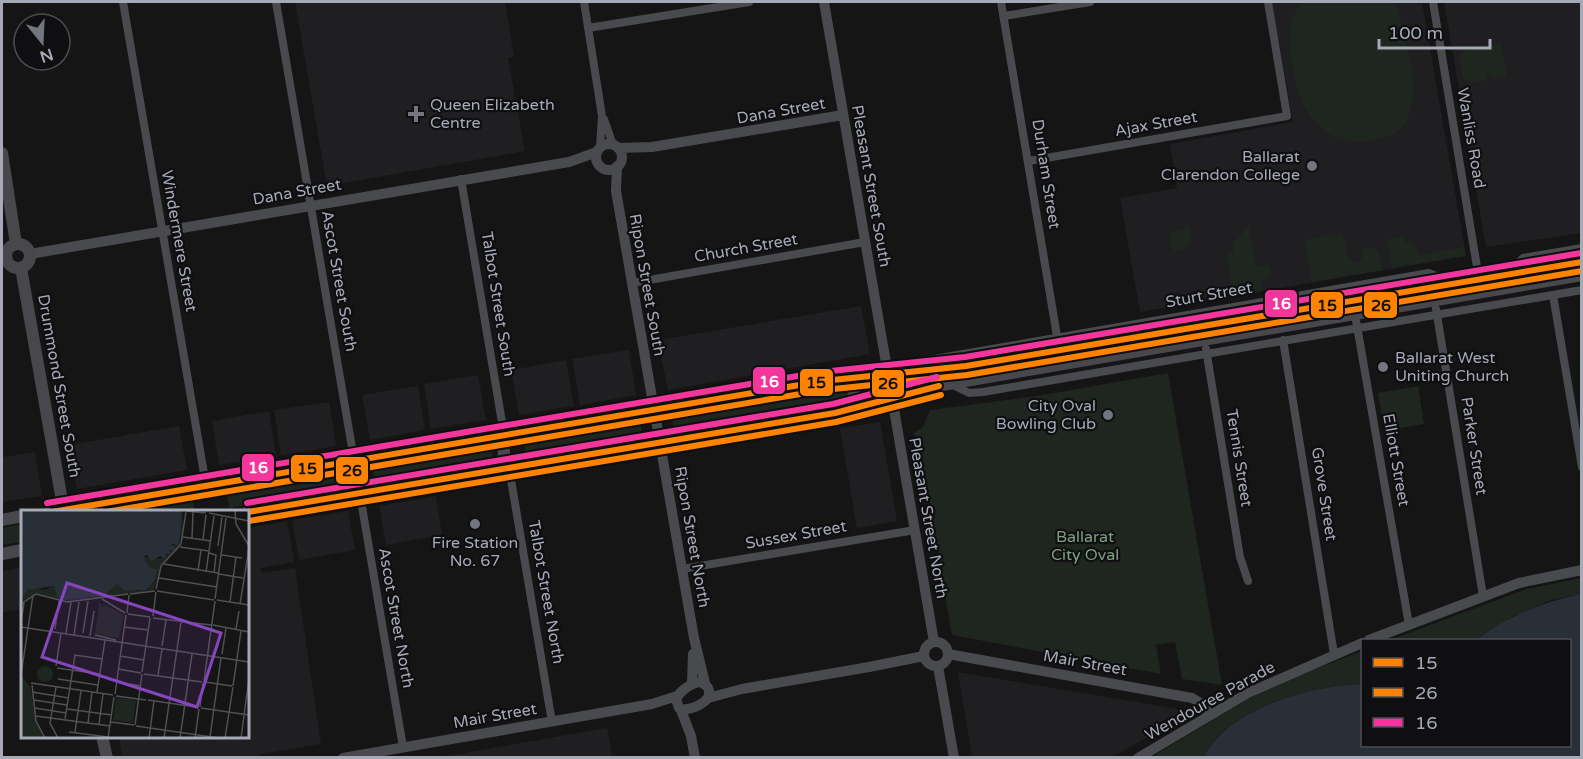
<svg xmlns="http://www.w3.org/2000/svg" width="1583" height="759" viewBox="0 0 1583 759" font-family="'Varela Round',sans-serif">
<rect width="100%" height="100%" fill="#151515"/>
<path fill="#1f1f21" d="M295,2h210l9,55 -6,1 17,93 -198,35z
M1272,2h150l44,254 -326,56 -20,-114 57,-10 -7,-44 123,-22z
M1444,2h137v231l-95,14z
M861,306l9,48 -202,36 -10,-50z
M629,350l7,45 -56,10 -8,-46z
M566,360l8,46 -55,9 -8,-45z
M478,375l8,45 -55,9 -7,-45z
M418,386l7,44 -55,10 -8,-45z
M329,402l7,44 -55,9 -7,-45z
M269,411l7,45 -57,9 -7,-44z
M880,422l17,99 -40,7 -17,-100z
M179,426l8,44 -110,19 -8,-44z
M2,442l2,15 31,-5 7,44 -40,6z
M436,496l6,39 -56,10 -7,-39z
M348,511l7,39 -56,10 -7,-40z
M287,521l7,41 -34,6 2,5 33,-5 26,176 -61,10 -4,3h-134l-3,-20 129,-1v-208z
M22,567v42l-20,3v-41z
M958,672l220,37 5,3 1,5 -72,40h-140z
M607,728l5,29 -176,1z"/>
<path fill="#1f251f" d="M1301,2h92l5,7c7,28 17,57 15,86 -1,9 -3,23 -9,30 -13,17 -54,22 -72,11 -28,-18 -37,-47 -41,-78 -3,-20 -2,-39 10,-56z
M1501,43l6,33 -16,3 -1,-4h-4l1,5 -17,3 -1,-4 -6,1 -5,-26 7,-2 -1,-2 17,-3 1,2 3,-1v-2z
M1189,226c4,8 2,16 -5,23l-10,2 -4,-6 1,-12z
M1249,226l7,41 14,-3 2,11 -5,1 -5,6 1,9 -29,5 -8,-42 8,-2 -2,-8z
M1342,233l7,25 9,5 5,-7 -1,-8h13l4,6 3,16 -70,12 -8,-42z
M1404,236l2,7 6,-1 8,13 44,-8 2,9 -74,12 -5,-29z
M1168,373l54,312 -40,-6 -7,-37 -19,3 5,29 -209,-39 -29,-170 -9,-32 9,-6 7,-17 107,-14z
M840,386l6,1 4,8 -5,6 -3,1 -167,29 -4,-14 2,-3z
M1418,386l6,38 -40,7 -6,-38z
M639,418l4,19 -117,20 -3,-19z
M491,444l3,18 -119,21 -3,-19z
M341,470l3,18 -115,20 -3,-18z
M192,495l2,16h-98z
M22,524v18l-20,3v-17z
M1581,578v16l-30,6 -39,17 -36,23h-86l137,-51z
M1362,651v33c-52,2 -132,23 -158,73l-54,1 98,-59 50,-23z"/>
<path fill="#292f36" d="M1581,594v163h-377c26,-50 106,-71 158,-73v62h208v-106h-94c32,-24 66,-38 105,-46z"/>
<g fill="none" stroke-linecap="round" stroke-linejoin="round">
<path stroke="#494a4e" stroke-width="8" d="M123,2l83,483
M276,2l127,745
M584,2l18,114 -2,31
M1001,2l57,340
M1433,2l46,277
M1004,16l86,-14
M588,28l161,-26
M604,119l9,26
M1029,161l258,-45 -19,-114
M461,179l43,255
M1507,274l16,-16 59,-10
M632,283l233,-41
M1553,295l29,172
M1354,309l55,316
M1436,309l47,287
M1283,340l51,314
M1206,349l34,208 8,24
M917,362l52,-9
M966,366l3,-13 460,-80 23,10
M951,384l18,9 14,-1 599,-102
M509,468l43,254
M682,569l233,-39"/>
<path stroke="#494a4e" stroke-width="10" d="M824,2l110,640
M596 157a13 13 0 1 1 26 0a13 13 0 1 1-26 0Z
M618,148l34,-1 191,-32
M617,166l-1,25 78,447 11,45
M30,254l539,-92 28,-10
M2,259l5,-1
M1369,640l150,-57 63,-13
M924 654a12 12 0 1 1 24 0a12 12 0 1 1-24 0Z
M948,654l244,44 10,6 8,11
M938,666l16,92
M700,682c8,3 11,8 8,16 -6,7 -20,14 -29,10l-3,-9c4,-8 15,-16 24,-17z
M692,684l1,-30
M708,698l34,-9 127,-22 55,-11
M681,710l10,26 4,22
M343,758l309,-54 25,-8
M1138,758l110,-65 114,-50"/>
<path stroke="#48484c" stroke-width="12" d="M2,153l14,91
M6 256a12 12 0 1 1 24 0a12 12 0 1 1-24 0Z
M21,268l43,244
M843,378c15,9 14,20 3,32
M494,436c13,9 12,21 4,34
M49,512l774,-131 143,-15 616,-104
M248,512l587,-99 107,-28 640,-110
M2,520l20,-4
M2,554l20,-4
M102,736l5,22"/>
<g stroke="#0f0f11" stroke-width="10">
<path id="bus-1" d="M52,512l771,-131 143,-15 616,-104
M248,512l587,-99 104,-27"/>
</g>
<g stroke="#0f0f11" stroke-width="10">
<path id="bus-2" d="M106,512l718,-122 143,-15 615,-104
M249,521l587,-99 105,-27"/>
</g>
<g stroke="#0f0f11" stroke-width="10">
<path id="bus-3" d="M47,503l774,-131 144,-15 616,-104
M247,503l586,-99 104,-27"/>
</g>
<use href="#bus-1" stroke="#ff8200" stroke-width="6"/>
<use href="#bus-2" stroke="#ff8200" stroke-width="6"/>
<use href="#bus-3" stroke="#f4359c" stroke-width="6"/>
</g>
<g fill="#73767e" stroke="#0f0f11" stroke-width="2">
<path d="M413 105h6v6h6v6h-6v6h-6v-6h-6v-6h6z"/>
<circle cx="1312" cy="166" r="6"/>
<circle cx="1383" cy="367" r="6"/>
<circle cx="1108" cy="415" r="6"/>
<circle cx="475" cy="524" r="6"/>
</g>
<g text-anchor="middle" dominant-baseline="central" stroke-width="4.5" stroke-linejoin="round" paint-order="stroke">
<g font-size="16" fill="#a6aab6" stroke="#0f0f11" text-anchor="start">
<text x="430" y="105">Queen Elizabeth<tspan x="430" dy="18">Centre</tspan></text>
<text x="1300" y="157" text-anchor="end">Ballarat<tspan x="1300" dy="18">Clarendon College</tspan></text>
<text x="1395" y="358">Ballarat West<tspan x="1395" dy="18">Uniting Church</tspan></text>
<text x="1096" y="406" text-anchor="end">City Oval<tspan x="1096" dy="18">Bowling Club</tspan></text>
<text x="475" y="543" text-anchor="middle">Fire Station<tspan x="475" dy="18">No. 67</tspan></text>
</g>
<g font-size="16" fill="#a6aab6" stroke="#0f0f11">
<text transform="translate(781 111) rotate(-10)">Dana Street</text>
<text transform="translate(1156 124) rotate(-10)">Ajax Street</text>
<text transform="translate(1471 138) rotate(80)">Wanliss Road</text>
<text transform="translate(1046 174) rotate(81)">Durham Street</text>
<text transform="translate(871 186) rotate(80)">Pleasant Street South</text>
<text transform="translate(297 192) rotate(-10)">Dana Street</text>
<text transform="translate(179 241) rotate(80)">Windermere Street</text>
<text transform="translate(746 248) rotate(-10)">Church Street</text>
<text transform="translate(339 281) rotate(80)">Ascot Street South</text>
<text transform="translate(647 285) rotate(80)">Ripon Street South</text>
<text transform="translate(1209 295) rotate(-10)">Sturt Street</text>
<text transform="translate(498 304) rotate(81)">Talbot Street South</text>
<text transform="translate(59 386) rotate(80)">Drummond Street South</text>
<text transform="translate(1474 446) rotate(81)">Parker Street</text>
<text transform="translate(1239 458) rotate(81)">Tennis Street</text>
<text transform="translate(1396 460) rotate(80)">Elliott Street</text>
<text transform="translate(1324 494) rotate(81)">Grove Street</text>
<text transform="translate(928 518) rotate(80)">Pleasant Street North</text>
<text transform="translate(796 535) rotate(-10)">Sussex Street</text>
<text transform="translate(692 537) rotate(80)">Ripon Street North</text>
<text transform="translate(546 592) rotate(80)">Talbot Street North</text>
<text transform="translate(396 618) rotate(80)">Ascot Street North</text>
<text transform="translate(1085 663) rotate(10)">Mair Street</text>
<text transform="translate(1210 701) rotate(-29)">Wendouree Parade</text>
<text transform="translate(495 716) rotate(-10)">Mair Street</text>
</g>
<g font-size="16" fill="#7ea081" stroke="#0f0f11">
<text x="1085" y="537">Ballarat<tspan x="1085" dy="18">City Oval</tspan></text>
</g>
</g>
<g transform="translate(21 510)">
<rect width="228" height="228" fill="#151515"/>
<path d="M161,0l2,19 -6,21 -16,14 -9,27 -86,10 -28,-7 -18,9 4,-11 10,-4 9,2 10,-4 2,9 35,3 26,-14 15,7 14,-1 9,-10 -12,-24 16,3 13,-6 -3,-5 5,3 2,-3 -5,-3 7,-1zM78,92l4,5 2,-2 19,10 -5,23 -24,-4zM16 164a8 8 0 1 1 16 0a8 8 0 1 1-16 0ZM0,166l9,10 6,36 8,16h-23zM95,188l20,2 -3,23 -20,-3z" fill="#1f251f"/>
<path d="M0,0h161l-2,25 -2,10 -7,-1 5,4 -3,3 -4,-2 3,5h-6l-1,5 -5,-3 -8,5 -5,-6 -4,1 7,12 7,1 -2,11 -9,10 -21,1 -8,-7 -14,12 -38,4 -8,-3 -3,-11 -26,4 -7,9z" fill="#292f36"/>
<path fill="none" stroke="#4f5155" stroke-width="1.5" d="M214,0l1,14 13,22M165,1l20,2M188,3l40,8M162,27l28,4M171,28l1,-26M182,29l3,-24M197,36l4,-29M159,37l29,4M188,43l7,2 -2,18M201,45l20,3M143,54l54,9M177,61l3,-21M185,62l8,-56M198,64l24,4M138,68l58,9M135,79l5,-23 20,-22 5,-32M136,81l57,9M109,84l25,-3M81,89l23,14M194,89l11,-81M196,90l32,5M209,92l6,-45M0,94l15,-10 31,8 61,-8M219,94l9,-56M106,103l2,-18M107,104l22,3M132,106l3,-24M132,108l58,7M0,113l3,-20M192,115l36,7M0,117l228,35M103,117l24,3M34,119l4,-28M215,119l3,-18M45,123l5,-31M62,123l5,-32M53,125l5,-33M74,125l21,5M69,126l4,-25M141,136l4,-26M201,144l4,-26M99,146l24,4M35,156l5,-33M36,158l43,6M97,159l23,4M121,162l8,-54M123,164l58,8M0,165l12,-80M137,165l4,-26M37,169l40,6M183,171l11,-80M95,172l25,4M184,172l27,4M10,173l82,12M11,175l4,36 9,17M212,176l8,-55M35,177l-6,36 8,15M11,182l37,6M76,182l8,-52M94,184l11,-79M95,186l30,4M13,190l33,5M127,190l48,7M179,197l3,-24M14,198l31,5M180,198l48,7M46,199l45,6M15,206l74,10M44,209l10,-64 27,4M90,212l23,3M67,213l4,-31M78,214l4,-30M114,215l7,-51M115,216l83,12M48,222l39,5M54,222l6,-41M189,227l11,-79M87,228l6,-41M128,228l5,-37M143,228l17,-116M159,228l12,-84M174,228l4,-29M204,228l8,-51M220,228l8,-59"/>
<path fill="#8445bd" fill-opacity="0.15" stroke="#8445bd" stroke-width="3" d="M46,73l154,50 -24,74 -155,-50z"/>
<rect width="228" height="228" fill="none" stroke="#a6aab6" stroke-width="3"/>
</g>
<g stroke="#0f0f11" stroke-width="2">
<rect x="1264" y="289" width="34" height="29" rx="6" fill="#f4359c"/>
<rect x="1310" y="291" width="34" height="28" rx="6" fill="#ff8200"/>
<rect x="1363" y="291" width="35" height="28" rx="6" fill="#ff8200"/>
<rect x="752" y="366" width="34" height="29" rx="6" fill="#f4359c"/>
<rect x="799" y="368" width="35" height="29" rx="6" fill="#ff8200"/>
<rect x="871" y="369" width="34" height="29" rx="6" fill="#ff8200"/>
<rect x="241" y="453" width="34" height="29" rx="6" fill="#f4359c"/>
<rect x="290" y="454" width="34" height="29" rx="6" fill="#ff8200"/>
<rect x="335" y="456" width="34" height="29" rx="6" fill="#ff8200"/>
</g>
<g font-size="16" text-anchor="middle" font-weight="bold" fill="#fff">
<text x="1281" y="309">16</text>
<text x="769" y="387">16</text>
<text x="258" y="473">16</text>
</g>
<g font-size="16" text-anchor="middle" font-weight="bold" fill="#111">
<text x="1327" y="311">15</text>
<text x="1381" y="311">26</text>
<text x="816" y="388">15</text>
<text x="888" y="389">26</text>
<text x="307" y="474">15</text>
<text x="352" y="476">26</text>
</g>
<rect width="1583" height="759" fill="none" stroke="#a6aab6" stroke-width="6"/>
<rect x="1361" y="639" width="210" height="108" fill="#0f0f11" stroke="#4b4d53" stroke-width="1.5"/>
<rect x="1373" y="658" width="30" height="9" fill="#ff8200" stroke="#4b4d53" stroke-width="1.5"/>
<text x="1415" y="669" font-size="18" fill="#a6aab6">15</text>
<rect x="1373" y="688" width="30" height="9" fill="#ff8200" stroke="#4b4d53" stroke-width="1.5"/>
<text x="1415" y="699" font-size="18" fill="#a6aab6">26</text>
<rect x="1373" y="718" width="30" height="9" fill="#f4359c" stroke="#4b4d53" stroke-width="1.5"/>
<text x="1415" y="729" font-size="18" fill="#a6aab6">16</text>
<g transform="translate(42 42) rotate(162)"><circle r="28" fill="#0f0f11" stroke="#4b4d53" stroke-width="1.5"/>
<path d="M0-4.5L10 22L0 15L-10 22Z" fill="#73767e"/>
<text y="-9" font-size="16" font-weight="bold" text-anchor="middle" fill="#a6aab6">N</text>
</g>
<path d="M1379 39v9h111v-9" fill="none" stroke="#a6aab6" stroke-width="3"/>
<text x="1388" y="39" font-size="18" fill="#a6aab6" stroke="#0f0f11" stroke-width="4.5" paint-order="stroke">100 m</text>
</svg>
